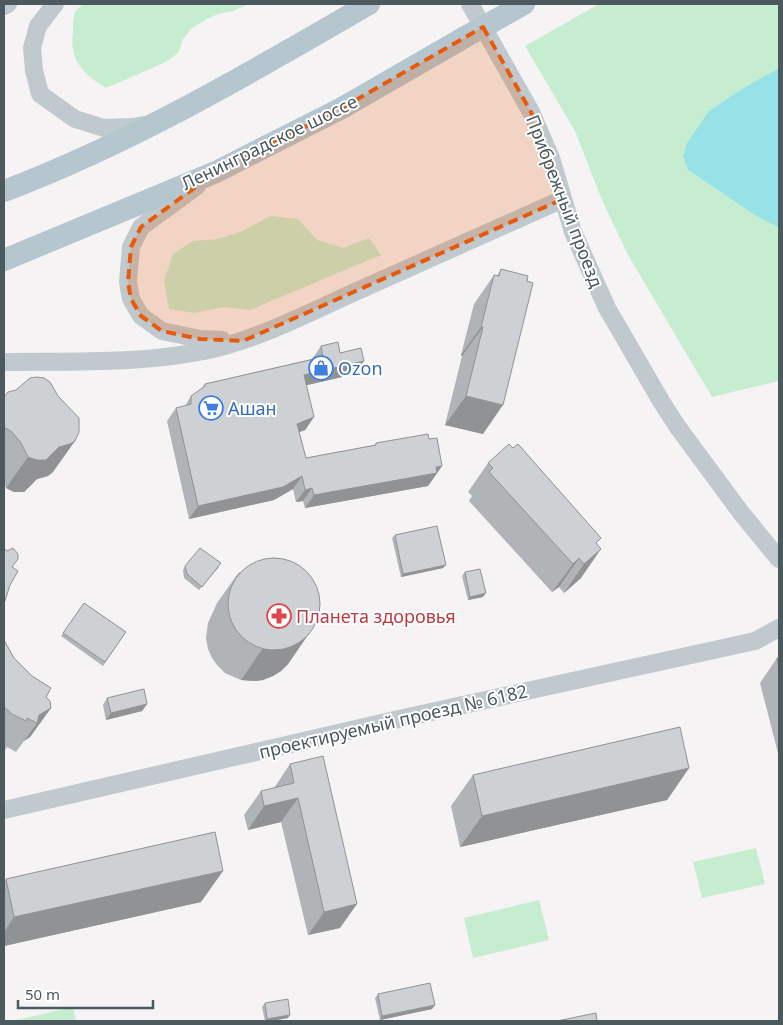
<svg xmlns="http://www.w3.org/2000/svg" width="783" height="1025" viewBox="0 0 783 1025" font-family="'Noto Sans',sans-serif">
<rect width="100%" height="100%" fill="#f5f3f3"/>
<path fill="#c7edd0" d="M83,4h166l-16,7 -15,3 -13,6 -13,8 -9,11 -5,14 -12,9 -60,26c-23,-14 -37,-28 -33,-56 0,-6 0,-15 2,-20 2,-3 6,-6 8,-8z
M599,4h180v64l-36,20 -34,23 -21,59 65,44 26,14v153l-67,16 -84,-142 -26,-55 -27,-69 -50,-85z
M270,216l28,3 19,21 26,8 26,-10 12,17 -131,55 -27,-3 -28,6 -26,-4 -5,-28 9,-27 20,-13 25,-2 27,-9z
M756,848l9,36 -63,14 -9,-36z
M539,900l10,40 -76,18 -9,-40z
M73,1007l3,14h-64z"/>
<path fill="#97e2e6" d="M779,68v160l-26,-14 -65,-44 -5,-13 4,-14 22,-32 34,-23z"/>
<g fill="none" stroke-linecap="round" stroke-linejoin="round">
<path stroke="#c0c9ce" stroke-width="18" d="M55,4l-17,22 -6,22 2,22 6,24 35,25 29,9 29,-1 11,-2
M470,4l61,108 20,46 22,74 34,76 54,93 16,25 65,88 37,45
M4,6l4,-2
M197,186l-56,41 -10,20 -3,35 3,17 10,17 21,15 38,8 22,1
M4,362c67,-1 134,2 200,-11 53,-11 102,-37 151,-59 70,-31 139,-62 208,-93
M4,810l395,-91 356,-78 24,-13"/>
<path stroke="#b5c6cf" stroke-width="22" d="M508,13l16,-9
M4,191c129,-49 246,-118 365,-187
M4,260l212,-88 126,-64 123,-71"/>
<path stroke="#b5c6cf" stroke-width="22" d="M465,37l43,-24"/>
</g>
<path fill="#b0b4b6" d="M501,269l-18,165 -38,-9 17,-69 -1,-1 13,-51 20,-29 3,1z
M321,346l19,7 15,21 -49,11 8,32 -9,13 -6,2 7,26 69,-13 1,-2 53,-4 13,27 -14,20 -123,22 -2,-7 -7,1 -3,-13 -19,11 -85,19 -22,-98 9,-13 9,-2 6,-10 10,-7 4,-5 107,-25z
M16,390l37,82 -5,4 -11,3 -13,13h-10l-8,-4 -2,-4v-87z
M513,448l84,96 -16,34 -17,15 -5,-6 -7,5 -83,-91 3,-5 -4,-4 20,-29z
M395,535l48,33 -42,9 -9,-39z
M185,566l34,1 -20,23 -15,-12 -1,-8z
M239,572l71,60 -22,32 -7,7 -8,5 -10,4 -8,1 -14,-1 -16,-7 -8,-8 -5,-7 -4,-9 -2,-11 2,-15 9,-20z
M465,572l18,25 -15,3 -6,-24z
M84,603l42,29 -23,34 -42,-30z
M4,640l10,18 32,39 5,11 -21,29 -6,4 -8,11 -9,-5 -2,3 -1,-1z
M777,658h2v99l-19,-74z
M107,698l40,6 -5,7 -36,9 -3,-15z
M290,764l50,164 -32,7 -27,-113 -33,8 -4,-15 17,-24 13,-3z
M689,768l-22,32 -207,47 -9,-41 22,-31z
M6,879l195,23 -197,44v-64z
M378,994l57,11 -3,4 -52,11 -5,-22z
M265,1003l23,15 -17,3h-6l-3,-14z"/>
<path fill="#909294" d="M481,327h2l-21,29 -1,-1z
M364,361l-9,13 -60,14 9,-13z
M466,396l37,9 -20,29 -38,-9z
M314,417l-9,13 -17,7 9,-13z
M75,441l-22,31 -5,4 -11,3 -13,13h-10l-8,-4 22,-31 31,-10z
M442,466l-14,20 -123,22 9,-13z
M302,476l-9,13 -19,11 -85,19 9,-13z
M312,488l-9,13 -7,1 9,-12z
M601,549l-20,29 -17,15 20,-29z
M579,558l-20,29 -7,5 21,-28z
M446,565l-3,3 -42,9 2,-3z
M486,593l-3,4 -15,3 2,-3z
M310,632l-22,32 -7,7 -8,5 -10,4 -8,1 -14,-1 22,-32z
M147,704l-5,7 -36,9 5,-7z
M51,708l-21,29 -6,4 13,-18 2,-8z
M689,768l-22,32 -207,47 22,-31z
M298,798l-17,24 -33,8 16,-24z
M223,871l-22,31 -197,44v-14l10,-15z
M357,904l-17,24 -32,7 16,-23z
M435,1005l-3,4 -52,11 2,-4z
M290,1015l-2,3 -17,3h-5l1,-2z"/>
<path fill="#cdd1d4" stroke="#909294" d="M501,269l27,7 -1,5 6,2 -30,122 -37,-9 17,-69h-2l13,-52 5,1z
M338,342l2,11 21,-5 3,13 -60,14 10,42 -17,7 9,34 70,-13v-2l52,-9 1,5 8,-1 5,28 -6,1 1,6 -123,22 -2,-7 -7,2 -3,-14 -19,11 -85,19 -22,-98 15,-4v-8l14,-10v-2l118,-27 -2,-11z
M37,377l7,1 6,4 8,14 21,22v14l-4,9 -5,3 -11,3 -13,13h-9l-9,-3 -7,-14 -9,-11 -8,-5v-30l4,-5 8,-2 14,-12z
M509,444l4,4 5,-4 83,94 -5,5 5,6 -17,15 -5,-6 -6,6 -84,-92 4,-4 -5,-5z
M437,526l9,39 -43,9 -8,-39z
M4,548l3,3 6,-3 5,6v5l-6,8 6,4 -8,14 -6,19z
M200,548l21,15 -19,24 -15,-13 -2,-8z
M228 604a46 46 0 1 1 92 0a46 46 0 1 1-92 0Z
M480,569l6,24 -16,4 -5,-25z
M84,603l42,29 -21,30 -42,-29z
M4,640l10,18 18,18 19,12 -5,9 4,4 1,7 -12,7 -2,8 -10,-5 -1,3 -14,-7 -8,-7z
M777,658h2v9z
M144,689l3,15 -36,9 -4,-15z
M680,727l9,41 -207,48 -9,-41z
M323,756l34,148 -33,8 -26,-114 -34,8 -3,-15 33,-8 -4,-19z
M215,832l8,39 -209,46 -8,-38z
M430,983l5,22 -53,11 -4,-22z
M288,999l2,16 -23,4 -2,-16z
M596,1013l1,8h-40z"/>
<path fill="#e8590c" fill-opacity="0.2" stroke="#e8590c" stroke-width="4" stroke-dasharray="10 6" stroke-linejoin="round" d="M483,27l48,85 32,87 -320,142 -43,-2 -38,-8 -21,-15 -10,-17 -3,-17 3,-35 10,-20 75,-55 126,-64z"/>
<defs>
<g id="shop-ring" transform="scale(1.25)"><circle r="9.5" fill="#fff" stroke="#3f7fe0" stroke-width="1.5"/><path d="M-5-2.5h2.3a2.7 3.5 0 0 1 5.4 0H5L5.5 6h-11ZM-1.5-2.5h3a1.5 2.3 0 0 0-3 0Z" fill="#3f7fe0"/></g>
<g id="supermarket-ring" transform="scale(1.25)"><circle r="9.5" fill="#fff" stroke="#3f7fe0" stroke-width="1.5"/><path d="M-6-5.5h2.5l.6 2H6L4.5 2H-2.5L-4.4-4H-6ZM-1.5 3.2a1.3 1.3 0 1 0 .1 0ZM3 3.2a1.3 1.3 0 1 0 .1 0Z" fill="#3f7fe0"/></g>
<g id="pharmacy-ring" transform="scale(1.25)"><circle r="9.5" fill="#fff" stroke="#e0444e" stroke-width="1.5"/><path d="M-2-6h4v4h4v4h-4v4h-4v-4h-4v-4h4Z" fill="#e0444e"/></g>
</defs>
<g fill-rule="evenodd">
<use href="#shop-ring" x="321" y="368"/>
<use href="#supermarket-ring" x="211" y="408"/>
<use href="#pharmacy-ring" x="279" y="616"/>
</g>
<g text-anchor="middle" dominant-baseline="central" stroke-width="4" stroke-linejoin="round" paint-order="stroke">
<g font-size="18" fill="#4c595f" stroke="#fff">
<text transform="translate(269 142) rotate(-26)">Ленинградское шоссе</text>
<text transform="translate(565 201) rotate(69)">Прибрежный проезд</text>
<text transform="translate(393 721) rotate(-13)">проектируемый проезд № 6182</text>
</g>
<g font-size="18" fill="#366cbe" stroke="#fff" text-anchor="start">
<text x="338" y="368">Ozon</text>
<text x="228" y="408">Ашан</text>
</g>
<g font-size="18" fill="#be3a42" stroke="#fff" text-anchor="start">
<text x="296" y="616">Планета здоровья</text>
</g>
</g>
<rect width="783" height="1025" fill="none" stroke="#4c595f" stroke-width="10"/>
<path d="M18 1000v8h135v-8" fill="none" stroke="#4c595f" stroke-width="2.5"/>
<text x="25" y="1000" font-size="15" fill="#4c595f" stroke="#ffffff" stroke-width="4" paint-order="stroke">50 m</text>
</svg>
